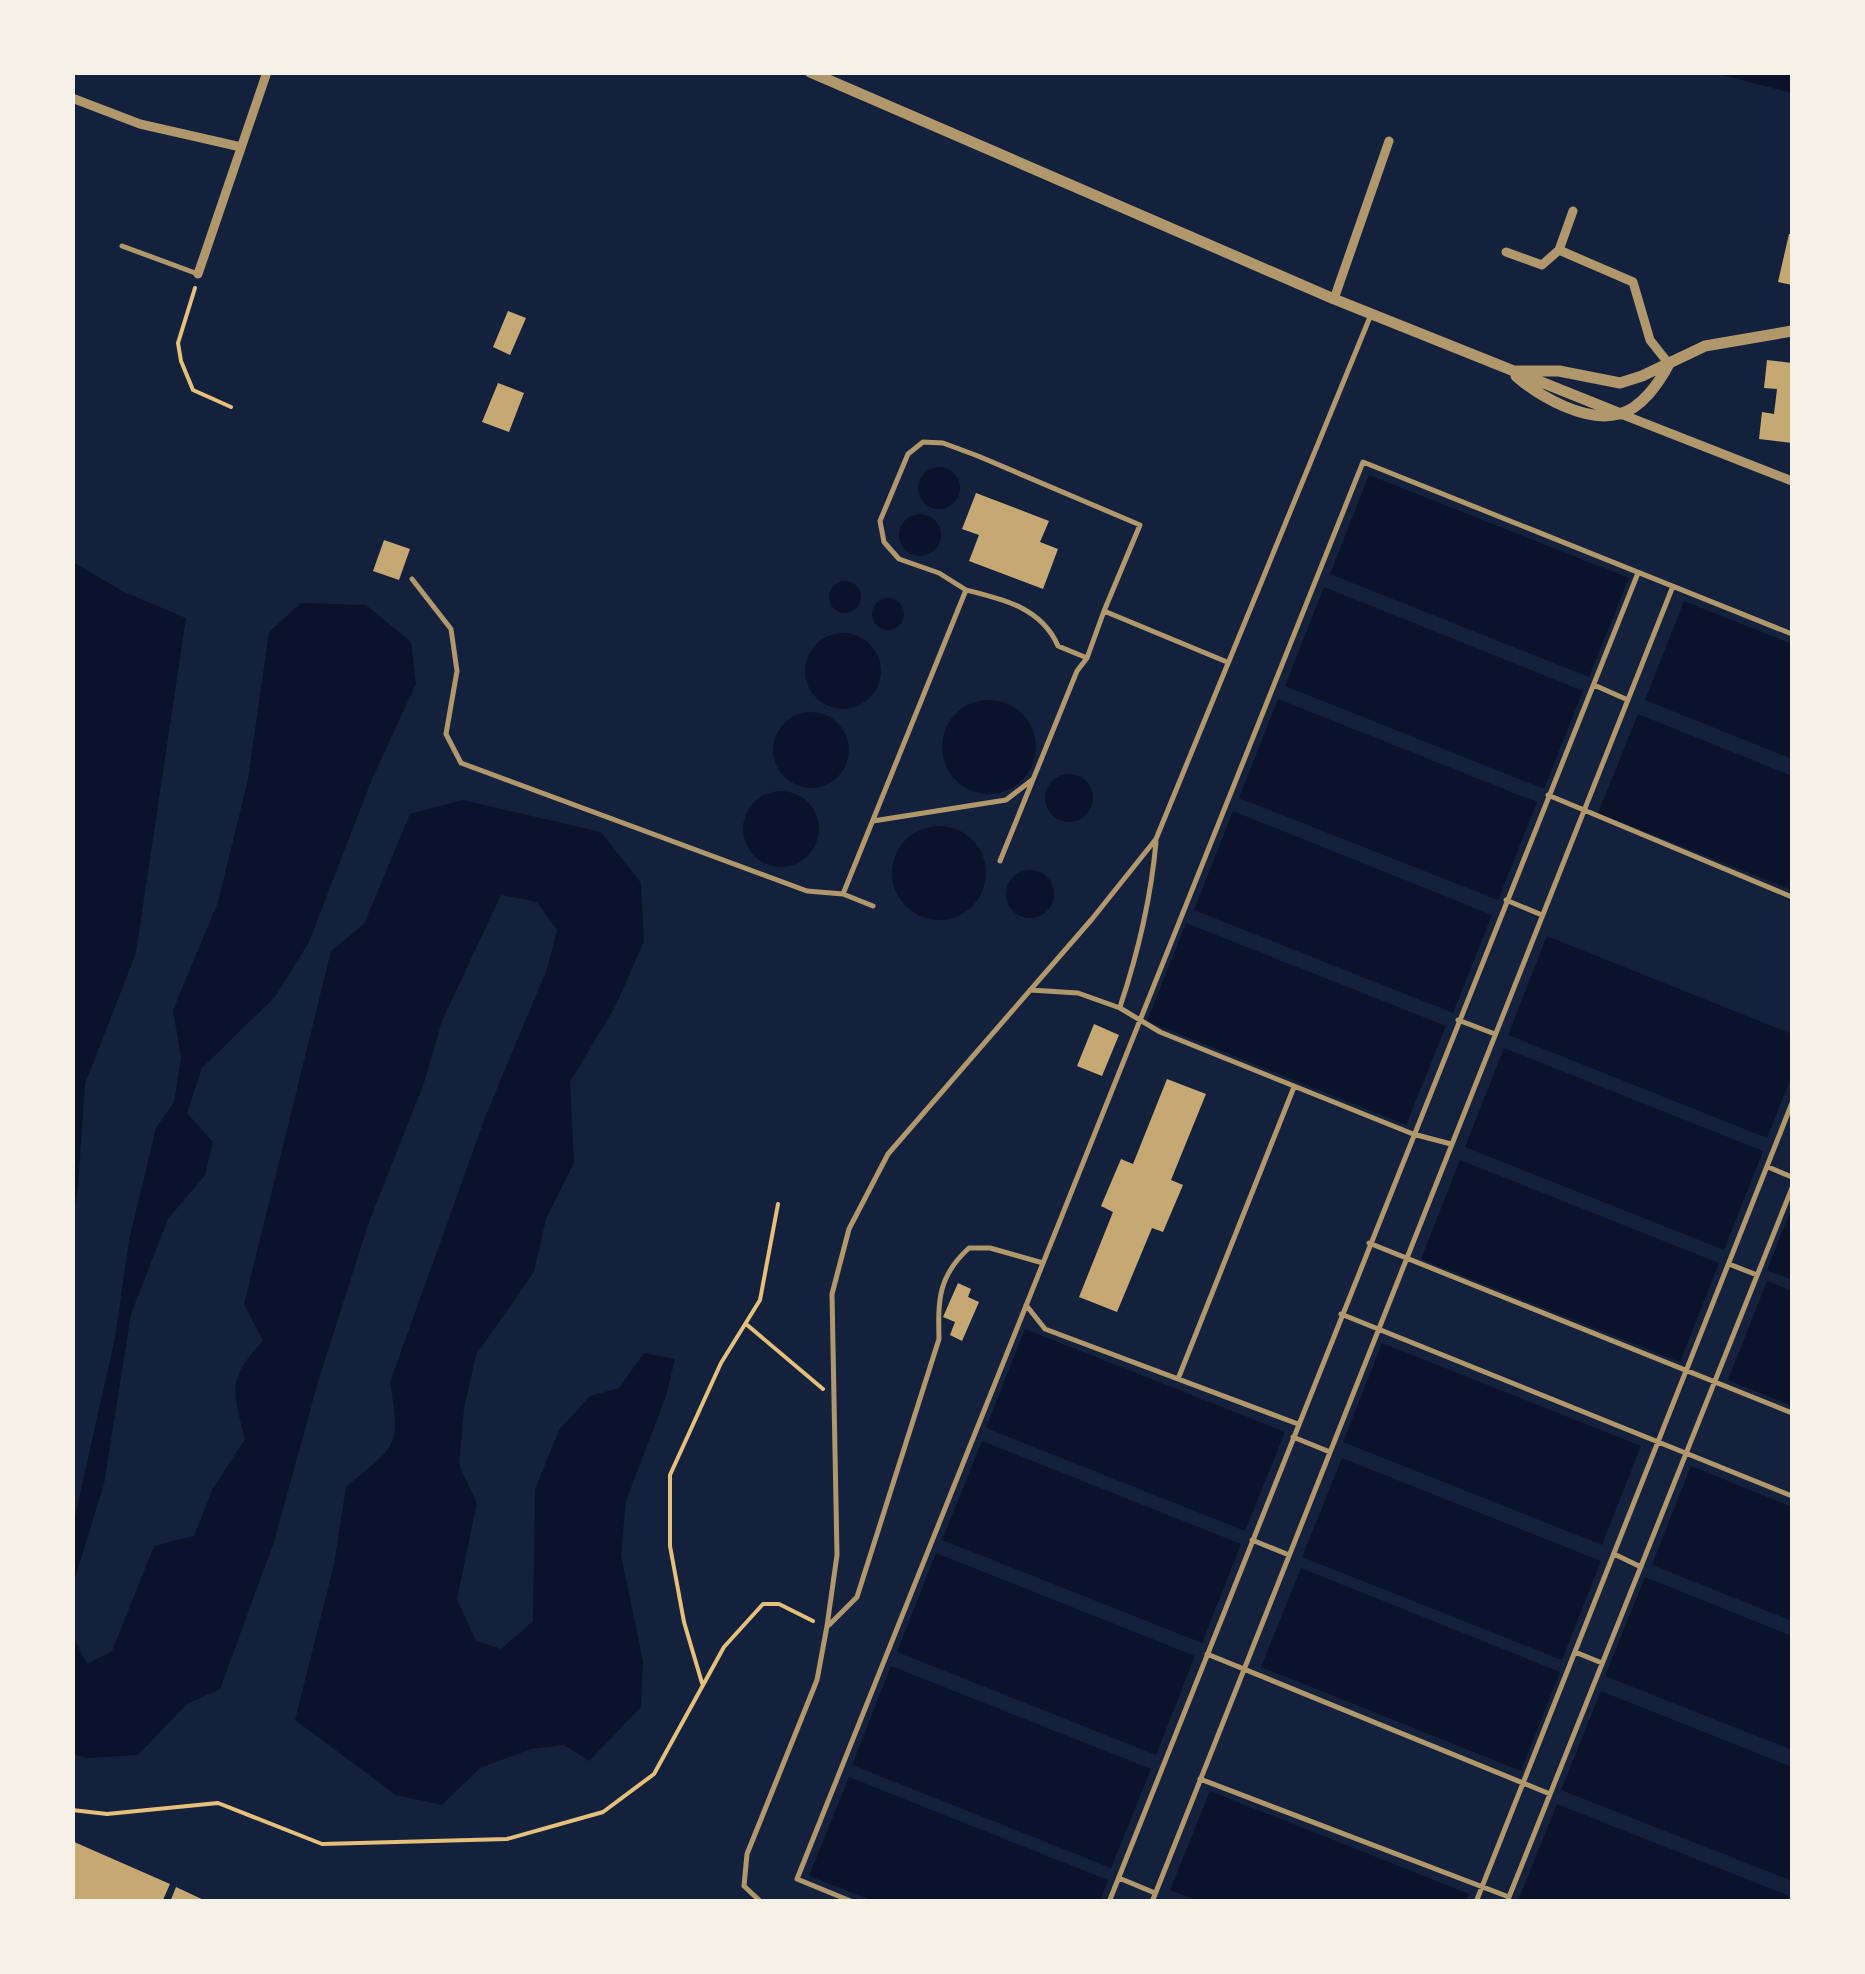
<svg xmlns="http://www.w3.org/2000/svg" width="1865" height="1974" viewBox="0 0 1865 1974" font-family="'Asap Condensed',sans-serif">
<rect width="100%" height="100%" fill="#14213d"/>
<path fill="#0b132b" d="M1714,73h78v20l-77,-20z
M918 488a21 21 0 1 1 42 0a21 21 0 1 1-42 0Z
M1369,475l260,103 -40,99 -259,-103z
M899 535a21 21 0 1 1 42 0a21 21 0 1 1-42 0Z
M73,562l51,30 62,26 -50,335 -51,131 -7,104 -5,29z
M829 597a16 16 0 1 1 32 0a16 16 0 1 1-32 0Z
M1324,587l259,104 -39,98 -259,-103z
M872 614a16 16 0 1 1 32 0a16 16 0 1 1-32 0Z
M1684,601l108,43v115l-147,-59z
M301,603l65,2 45,37 5,42 -44,95 -63,163 -34,55 -73,71 -15,45 26,29 -8,33 -37,44 -37,95 -27,170 -29,94 -2,42v-95l42,-187 14,-98 27,-112 18,-26 7,-44 -8,-48 45,-108 30,-123 21,-147z
M805 671a38 38 0 1 1 76 0a38 38 0 1 1-76 0Z
M1278,699l259,103 -39,98 -259,-102z
M942 747a47 47 0 1 1 94 0a47 47 0 1 1-94 0Z
M773 750a38 38 0 1 1 76 0a38 38 0 1 1-76 0Z
M1638,714l154,62v114l-194,-77z
M1045 798a24 24 0 1 1 48 0a24 24 0 1 1-48 0Z
M743 829a38 38 0 1 1 76 0a38 38 0 1 1-76 0Z
M463,800l138,32 40,51 3,58 -28,64 -46,77 4,81 -28,56 -12,53 -58,83 -12,54 -5,56 18,38 -20,96 19,42 25,8 32,-28 2,-132 24,-59 31,-34 29,-8 25,-35 31,6 -9,37 -40,105 -5,54 22,106 -2,46 -52,54 -25,-16 -33,4 -51,19 -38,37 -46,-10 -101,-75 39,-156 12,-77c50,-43 55,-37 44,-105l96,-267 61,-146 10,-39 -20,-28 -36,-7 -59,126 -18,62 -55,139 -51,160 -44,160 -54,147 -33,15 -49,51 -53,3 -12,-4v-117l14,27 25,-13 42,-105 40,-10 19,-48 32,-49c-12,-48 -19,-60 18,-98l-19,-37 87,-353 33,-27 46,-110z
M1233,811l259,104 -39,98 -259,-103z
M892 873a47 47 0 1 1 94 0a47 47 0 1 1-94 0Z
M1006 894a24 24 0 1 1 48 0a24 24 0 1 1-48 0Z
M1186,923l260,103 -40,99 -259,-104z
M1547,936l245,98v41l-25,63 -259,-103z
M1504,1048l259,103 -39,99 -259,-103z
M1460,1160l259,103 -39,99 -259,-103z
M1792,1207v73l-25,-10z
M1767,1281l25,10v115l-64,-26z
M1025,1329l260,103 -40,99 -259,-103z
M1382,1343l259,103 -39,99 -259,-103z
M982,1441l259,103 -39,99 -260,-103z
M1342,1458l259,103 -39,99 -260,-103z
M1691,1466l101,41v114l-140,-56z
M936,1553l259,103 -39,99 -259,-103z
M1301,1568l259,104 -39,99 -260,-104z
M1645,1577l147,59v114l-187,-74z
M891,1666l260,103 -40,99 -259,-103z
M1601,1691l191,76v114l-231,-91z
M849,1777l259,103 -8,21h-226l-65,-25z
M1210,1791l259,103 -3,7 -266,1 -30,-12z
M1557,1804l235,93v4h-274z"/>
<path fill="#c6a872" d="M1789,234h3v51l-14,-3z
M508,311l18,7 -16,37 -17,-8z
M1767,360l25,3v80l-33,-4 3,-27 12,2 3,-25 -13,-1z
M498,383l26,10 -15,39 -27,-10z
M976,493l73,28 -9,21 18,7 -15,40 -74,-28 10,-26 -17,-6z
M384,540l26,9 -11,31 -26,-9z
M1094,1024l25,11 -17,41 -25,-10z
M1167,1079l39,15 -35,86 12,5 -20,47 -11,-4 -35,84 -38,-15 34,-85 -12,-6 20,-47 12,5z
M958,1283l13,6 -3,8 11,5 -17,39 -12,-6 5,-13 -12,-5z
M72,1841l98,43 -8,18h-90z
M176,1887l32,15h-38z"/>
<g fill="none" stroke-linecap="round" stroke-linejoin="round">
<path stroke="#e5c07b" stroke-width="4" d="M195,288l-17,55 3,18 12,29 38,17
M746,1324l77,65
M702,1683l-18,-61 -14,-76v-71l51,-112 39,-63 18,-96
M72,1810l35,4 111,-11 104,41 185,-5 96,-27 51,-38 70,-127 39,-43h16l34,17"/>
<path stroke="#b1986c" stroke-width="5" d="M122,246l76,28
M412,579l39,50 6,42 -11,63 15,29 346,128 36,3 123,-304c37,9 76,18 92,56l29,12 17,-47
M966,590l-27,-17 -40,-14 -15,-17 -4,-21 28,-67 15,-12 20,1 35,13 162,69 -36,86 123,51
M1594,685l34,15
M1548,795l244,102
M873,821l133,-21 26,-20
M1000,861l77,-190 10,-13
M843,894l30,12
M1506,900l36,15
M1030,990l48,3 42,15 40,24 253,102 38,10
M1120,1007c18,-54 31,-109 36,-165
M1458,1020l37,14
M1768,1167l24,10
M1369,1243l423,170
M1729,1264l28,11
M1026,1305l19,24 253,95
M1341,1314l451,182
M1178,1379l116,-292
M1293,1437l37,15
M1252,1540l37,15
M1614,1554l27,13
M829,1625l28,-28 82,-258c-1,-39 -1,-63 30,-91h21l53,15
M1575,1652l27,11
M1207,1654l343,140
M1200,1779l309,118
M1119,1878l36,15
M761,1902l-17,-16 3,-32 70,-174 10,-54 10,-71 -5,-261 17,-65 39,-75 204,-235 64,-80 214,-522
M853,1902l-56,-23 566,-1417 429,172
M1109,1902l529,-1329
M1152,1902l521,-1316
M1476,1902l316,-799
M1507,1902l285,-714"/>
<path stroke="#b1986c" stroke-width="9" d="M72,98l68,26 101,23
M1559,250l14,-39
M1506,252l36,13 17,-15 74,32 17,58 19,24
M198,274l69,-202
M1334,299l55,-158
M1621,414l171,67"/>
<path stroke="#b1986c" stroke-width="11" d="M810,72l524,227 287,115
M1517,371h42l61,12 22,-7 63,-30 87,-15
M1516,376c24,21 70,47 103,38 22,-5 40,-31 50,-50"/>
</g>
<rect width="1865" height="1974" fill="none" stroke="#f6f1e7" stroke-width="150"/>
</svg>
